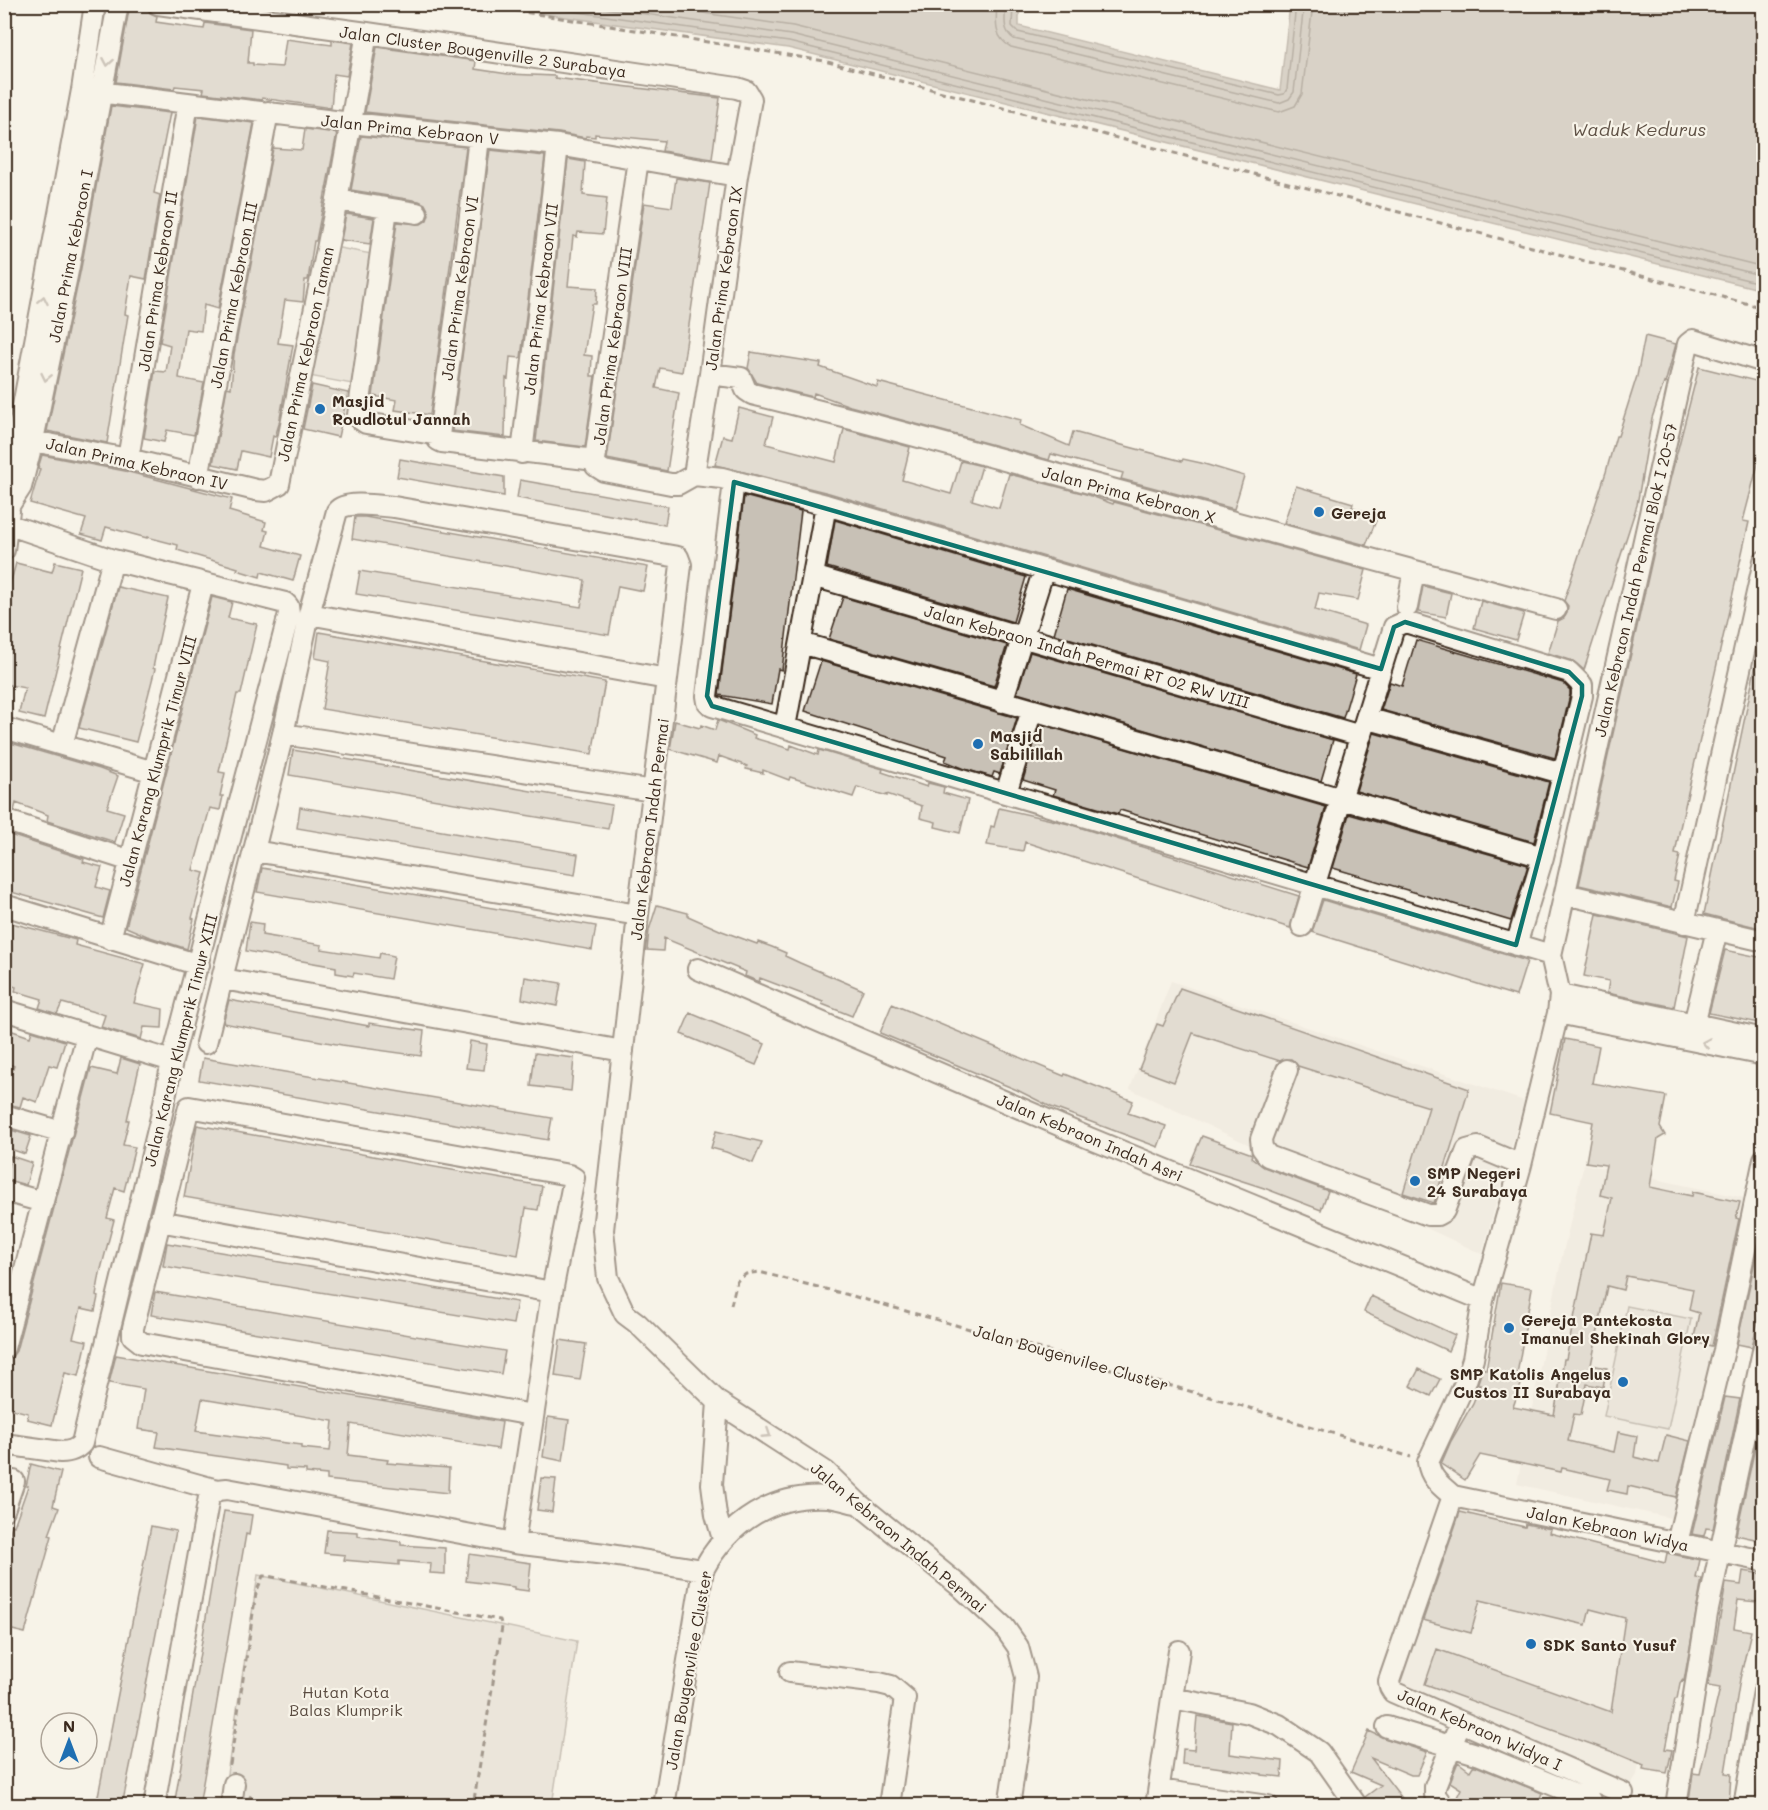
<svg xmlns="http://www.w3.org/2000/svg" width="1768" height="1810" viewBox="0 0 1768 1810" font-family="Mali,sans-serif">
<rect width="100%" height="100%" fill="#f7f3e8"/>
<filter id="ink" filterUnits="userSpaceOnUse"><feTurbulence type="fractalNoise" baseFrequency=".0167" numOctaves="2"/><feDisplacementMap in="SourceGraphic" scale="12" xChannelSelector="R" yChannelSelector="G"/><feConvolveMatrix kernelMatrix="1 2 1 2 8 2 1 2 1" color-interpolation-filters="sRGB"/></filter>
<g filter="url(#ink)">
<path fill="#e9e4d9" d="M1171,981l353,120 -42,153 -352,-165z
M1584,1164l165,35 -74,320 -158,-35 44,-223z
M1433,1553l163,39 67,12 -26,171 -11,16 -234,-107z"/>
<path fill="#dbd6cb" stroke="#8b8074" stroke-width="1.5" d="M334,247l43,8 -25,129 -43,-8z
M1627,1306l64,13 -23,110 -64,-13z
M258,1575l319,66 -25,164 -330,1z"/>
<path fill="#b4aca0" stroke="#84786c" stroke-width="1.5" d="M480,5h539v21l261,64 10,-85h473v285l-975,-242z"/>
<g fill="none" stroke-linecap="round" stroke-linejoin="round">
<path stroke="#6b5e52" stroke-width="1.5" d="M522,4l267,38 975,242
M576,4l215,31 973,241
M640,4l153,22 971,241
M997,4c-1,18 -4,33 14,43l268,65 16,-6 7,-12 11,-90
M1006,4c-1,14 -4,27 8,35l265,64 10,-4 5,-7 10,-88
M1013,4l-1,22 6,6 261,63 5,-1 3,-5 9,-85"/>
</g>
<path fill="#c8c1b6" stroke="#3b2a1e" stroke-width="1.5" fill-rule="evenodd" d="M130,4h16l4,9 7,3 -1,6 48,7 1,-6 46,6 -3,34h5v2l29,2 4,-28 46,6v-5l21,3 -6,33 -13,-2 -3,34 -69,-10v2l-59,-7 1,-4 -29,-3 -1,3 -58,-7z
M377,47l99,14 -1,8 33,5 47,2v2l165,20 -8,61 -50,-8 2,-10 -69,-7v3l-9,-1v2l-27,-5 -194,-21z
M111,106l59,7 -16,80 6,2 -14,84 -15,-3 -6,38 3,1 -21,128 -60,-12 34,-163z
M198,116l56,7 -36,186 -14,-4 -3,26 -15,-2 -7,49 25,5 -10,52 -27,-5 -3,12 -20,-4 11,-67 11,1 4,-27 -10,-3z
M305,129l32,4 -21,108h-2l-6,39h-3l-2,22 -18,-2 -7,43 15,2 -14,79 -4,13 -2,-1 -4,21 -28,-6 -4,18 -24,-5 14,-77 4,1 3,-34 39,-206 29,2z
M361,136l105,11 -36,268 -35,-5 2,-10 -24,-4 24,-174 24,2 6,-4 2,-6 -4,-10 -6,-3 -68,-11z
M490,150l55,6 -24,202 -11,-1 -2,22 -2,-1 -1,59 -53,-6z
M568,159l17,3 -2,33 24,3 -4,36 -25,-2 -1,5 -4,-1 -5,50 29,2 -1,16h-4l-8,51 8,1 -1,20h4l-10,71 -49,-6z
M676,178l34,5 -28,189 -22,-4 -4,20 23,5 -12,78 -60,-12 37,-256 28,4z
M346,214l28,4 -4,26 -29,-4z
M1645,336l31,8 -11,40 -1,-1 -12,35 -15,87 -53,165 -11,-9 -25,-8 10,-32 6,-3 3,-5 1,-7 -4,-5 42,-129 10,-36h2l19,-60z
M751,352l70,11 -1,4 57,20 1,-5 143,38 -1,5 49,21 4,-14 109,29 1,-2 18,4 43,13 -10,33 -113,-30 2,-6 -72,-19 -2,6 -199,-54 -36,-13 -1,4 -56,-14 -9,-15z
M1699,367l65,16v58l-21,80 6,1 -69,306 -5,26 5,1 -6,26 4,1 -6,25 -93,-22 91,-405z
M312,385l36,8 -10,44 -35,-8z
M739,408l34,9 -7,27 70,18 8,-33 66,18 -8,33 49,14 10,-33 21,5 -10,34 27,8 10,-34 77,20 27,10 1,-2 252,68 -8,30 -39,-7 -4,17 51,15 -7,25 -530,-157 -114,-28 8,-29 9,2z
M42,455l83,16 107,28 -3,12 37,11 -2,8 4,1 -4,15 36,10 -7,25 -32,-9 -1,5 -23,-7 1,-2 -61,-18 1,-5 -31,-8v1l-41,-11 -4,13 -21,-6 5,-15 -56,-16 10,-34 -2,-1z
M400,459l104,18v19l-107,-19z
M520,480l148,26 -3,19 -148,-27z
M1296,486l57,17 -1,4 26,9 -12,29 -82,-22z
M744,496l57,15 -19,159 -4,-1 -6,35 -53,-9z
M355,517h10l283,50 -5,24 -25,-5 -9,49 -253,-41 4,-23 221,36 4,-27 -233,-41z
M835,520l191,57 -13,45 -186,-55z
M55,562l26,6 -37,151 -25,-6 6,-25 -21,-4v-78l12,-43 36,9z
M1423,586l28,7 -5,24 -28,-5z
M118,587l50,11 -12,55 -3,15 2,1 -19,73 -57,-14z
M1067,589l289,85 -13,44 -289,-84z
M212,597l20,5 -4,16 29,6 -16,70h-4l-18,78 6,1 -5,23h3l-3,14 -10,-2 -17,62 11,3 -12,45 2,1 -7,30 -40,-13 -21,-9z
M843,597l164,48 -13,41 -165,-47z
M1481,601l43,12 -8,27 -42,-12z
M319,632l286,50 -13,72 -270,-45 8,-48 -15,-3z
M1416,640l147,43 7,7v5l-15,63 -174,-48 9,-28 12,4z
M1030,652l303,88 -12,41 -304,-88z
M1757,659l7,1v269l-60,-15z
M821,661l196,57 -17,56 -6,-2 -2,5 -27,-8 -20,-8 2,-5 -142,-45z
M718,720l37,15 -1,3 36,11 1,-4 27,10 1,-5 64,19 -1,3 45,15 1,-4 16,4 -1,6 25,7 -8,33 -25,-6 1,-5 -16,-4 2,-12 -35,-12v2l-30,-9 -4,10 -63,-20 -1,3 -26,-10v3l-17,-4 1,-3 -28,-10 -2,7 -47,-14 5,-28 25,7 1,-3 14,5z
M1040,724l286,83 -18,60 -188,-57 -2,4 -65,-19 2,-5 -32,-10z
M1374,733l175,49 -15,60 -178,-51z
M4,741l96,28 18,7 -11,32 17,5 -9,29 -68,-21 1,-6 -32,-12 -2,8 -10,-3z
M293,750l319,55 -4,24 -319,-54z
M300,807l278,47 -3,21 -278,-47z
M999,808l70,16 230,72 -9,32 -265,-86 -2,9 -36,-6 4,-19 3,1z
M1349,814l179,51 -17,56 -178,-53z
M4,833l80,26 -1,3 19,5 -6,20 14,4 -7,27 -99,-28z
M262,868l334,58 -4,24 -335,-58z
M1323,900l204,61 -11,35 -204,-64z
M657,905l31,8v3l34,15 35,13 1,-2 14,5 14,6 -1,3 15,7 63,27 -11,26 -30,-12 1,-2 -63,-24 -1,4 -14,-6 1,-4 -82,-34 -1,13 -16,-1 2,-20z
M1597,914l91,22 -14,71 -67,-14 2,-12 -25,-5z
M4,921l72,19 -1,5 70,19 -11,39 29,6 -1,19 -18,-1 -3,12 -40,-12 4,-12 -43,-12 -5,11 -18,-6 3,-9 -27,-8 1,-4 -12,-4z
M250,922l13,2 -1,11 60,10 -1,4 58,9 1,-5 14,3 -4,23 -36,-6 -1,3 -17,-3v-6l-90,-16z
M1725,950l39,8v66l-55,-11z
M525,977l36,6 -4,23 -35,-7z
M1180,988l289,101 -35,114 -31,-10 26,-86 -131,-41 -7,-7 -11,2 -87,-28 -19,49 -35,-13 18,-45 6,2z
M229,1000l140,26v-3l55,8 -3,25 -79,-11 -119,-22z
M892,1004l172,72 1,-2 68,27 -5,12 38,13 -8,21 -107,-40 -34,-17 -137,-57z
M690,1013l75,31 -9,21 -75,-31z
M4,1028l26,9 2,-6 33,10 -8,26 -8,-2 -12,37 -14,-5 -3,10 -16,-4v-9l10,-28 -10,-4z
M1565,1039l34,7 -7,37 74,13 -6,31 5,8 -7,4 -8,48 42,9 1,-4 47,10 -4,16 3,1 -27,127 -19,-4 6,-29 -10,-3 4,-21 -67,-13 -3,14 -16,-4 -16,79 16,3 -4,19 -16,-3 -6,31 -7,-1 -6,27 46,11 4,-20 19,4 -3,21 25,6 7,-28 24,6 -14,56 -48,-11 -1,8 -20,-4 3,-11 -48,-11 -1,4 -81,-17 -15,25 -24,-16 10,-23 22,-38 7,-18h-3l6,-17 3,2 15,-87 31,5 -16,92 6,2 -9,25 41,8 10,-56h2l25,-126 13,2 8,-37 -12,-3 6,-30 -20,-3 7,-40 -43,-9z
M470,1041l17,3 -3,26 -18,-2z
M535,1053l39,5 -3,33 -40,-5z
M121,1058l19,6 -9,38 -4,18h2l-6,25 12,2 -11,44 -9,-3 -8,30 7,2 -14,53 -4,23 2,1 -3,14 -14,-3 -8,30 14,3 -8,35 -14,-3 -13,52 -25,-6 1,-6 -24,-6v-47l8,-3 4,-6 75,-283 26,6z
M203,1058l349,60 -4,22 -349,-60z
M197,1125l345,61 -4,24 -12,-2 -8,47 -334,-58z
M4,1128l27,8 -6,18 -21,-7z
M716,1131l46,11 -9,21 -27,-11 -15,-4z
M1202,1136l50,18 -1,3 13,10 64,24 -7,19 -57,-22 -74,-24z
M11,1156l21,7 -6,22 -22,-6z
M1763,1224l1,97 -6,-1 -6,27 -15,-3z
M167,1243l350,59 -4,22 -350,-58z
M155,1292l350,59 -4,23 -350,-59z
M1371,1296l84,39 -7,16 -84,-39z
M560,1340l26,4 -6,36 -25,-4z
M116,1355l386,67 -4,27 -147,-25 -3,31 40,5 -1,3 62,5 -1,25 -121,-13v-5l-21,-2v-3l-20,-1v-3l-130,-19 3,-15 -21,-3 6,-40 -35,-6zM202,1399l131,22 -3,30 -29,-3v-3l-105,-14z
M1419,1369l21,10 -9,17 -21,-10z
M1725,1397l15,2 -27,130 -7,-1 -2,8 -12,-2z
M1764,1406v135l-28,-6z
M548,1417l21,3 -6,41 -20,-4z
M31,1464l30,8 -8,34 6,2 -10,27 3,1 -27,97 -21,-5 1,-77 7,-26 2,1 14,-40h-2z
M541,1478l15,1 -4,33 -15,-2z
M224,1511l28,4 -3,20 -3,-1 -47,272h-25z
M1460,1512l65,15 1,-3 25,5 -1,4 115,30 2,-10 33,7 -4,18 6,1 -18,102 -2,-1 -2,3 -3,16h-2l-10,50 7,1 -5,23 -24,-4 1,-4 -31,-13 -188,-68 12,-35 174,63 14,-94 -35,-9 -4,16 -106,-25 -9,33 -48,-13z
M151,1526l25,5 -43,221 -11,54h-26z
M327,1530l31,2v4l43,6v3l44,3v26l-15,-1 1,-9 -32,-3v4l-55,-5 1,-5 -21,-2z
M469,1554l62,9 -3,28 -14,-2v-2l-48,-6z
M1743,1571l20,3 -6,28 -19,-2 -4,28 17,3 -11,48 -15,94 6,1 -2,32h-18l1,-4 -23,-2 4,-27 7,1 20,-86 -12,-2 18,-103 15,2z
M1197,1716l35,6 -2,32 53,7 -1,16 -20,-2v-1l-54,-8 -26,-2 1,-15 11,1z
M1369,1731l15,7 43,14 -10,23h-6l-40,-17 37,48h-39l-4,-9 16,-12 -30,-13z
M1458,1762l12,9 3,-5h3l66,27 -5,13h-82l-1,-3 7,-14 -11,-7z"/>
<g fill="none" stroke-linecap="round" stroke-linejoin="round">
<g stroke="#3b2a1e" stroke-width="24">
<path id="minor" d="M158,4l209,29 370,55 9,3 5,8 -14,77 -27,198 -16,101
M82,90l269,33 207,22 179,31
M337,200l80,13
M387,209l-29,206 2,4 6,4 73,12 30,-211 10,-87
M1764,362l-71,-22 -5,4 -137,611 9,40 -2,18 -37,152 -38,135 -10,59 -7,22 -38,81c2,16 13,24 25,34l311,65
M710,374l31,4 5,12 6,4 108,27 696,188
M439,435l-1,5 4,2 153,18
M17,438l111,21 128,31 10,1 13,-7 58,-284 30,-167
M522,453l36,-308
M128,459l60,-356
M595,460l1,6 8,5 67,13h7l16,-9 28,3 104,27 555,164
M595,460l43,-301
M198,477l70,-365
M4,481l13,-43 65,-348 13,-86
M734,482l-27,214 1,6 4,4 839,249
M10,504l11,-17 12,-47 36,-174 49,-262
M4,523l109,37 172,43 3,3 1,8 -117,447 -10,52 -80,330c-6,7 -12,9 -21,9l-57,-8
M4,550l5,-39
M813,576l548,160
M1407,607l7,-36
M309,614l358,65
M801,643l742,214
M1002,702l42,-133
M1366,718l196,55
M785,727l41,-222
M4,728l150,44
M283,734l370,57
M62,745l51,-185
M1006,793l26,-83
M4,820l127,41
M254,851l384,64
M1565,894l199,47
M4,905l195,60
M1684,923l80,-362
M1302,926l92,-299 11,-5 164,50 13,13v11l-39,161 -27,88
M110,939l93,-355
M698,969l391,169 394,162
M223,979l400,72
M1560,995l204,44
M4,1010l168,51
M1558,1013l206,42
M1694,1024l23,-94
M206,1043l77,-309 26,-120 28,-103c9,-11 43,-5 57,-4l284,50 3,8 -43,350 -35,315 5,48 17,36 12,9 81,79 108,70 33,32 103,84 42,39 14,20 8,30 -4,43 -13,86
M1287,1070l-26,69 1,9 6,8 160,59h9l7,-4 23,-61 11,-3 43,18
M4,1115l58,17
M4,1191l39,11
M159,1221l393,71
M4,1348l83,-313
M718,1402l-6,82 4,31 7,24
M99,1457l118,33
M1453,1496l-64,185 1,6 3,5 230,101
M4,1510l10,-29
M514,1543l38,-251 22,-114 -5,-3 -380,-68 -56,221v8l9,7 390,72
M1677,1543l47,-193 40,-191
M790,1672l89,11 12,3 14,12 -16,108
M1172,1698l77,15 30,12 40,27 38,54
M1387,1727l93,28 110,45
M1159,1790l109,16
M154,1806l55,-309 8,-7 10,-1 287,54 91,11 98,16
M231,1806l3,-22
M664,1806l39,-236c26,-48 70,-77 126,-73 9,1 18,4 27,6
M1156,1806l23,-155
M1443,1806l-8,-11v-8l21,-53
M1676,1806l31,-192 57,-268
M1744,1806l20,-115"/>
</g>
<path stroke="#3b2a1e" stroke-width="3" stroke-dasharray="6 4.5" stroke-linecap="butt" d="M475,4l349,57 940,247
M731,1305l6,-24 9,-7 13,-2 90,23 397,112 165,50
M230,1765l26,-172 7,-17h4l233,44 2,7 -29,179
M249,1796l17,10"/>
<use href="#minor" stroke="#f7f3e8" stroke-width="20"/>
</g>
<defs><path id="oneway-chevron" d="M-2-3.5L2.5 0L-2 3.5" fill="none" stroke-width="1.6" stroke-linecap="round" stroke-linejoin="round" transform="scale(1.5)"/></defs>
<g stroke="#998e83">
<use href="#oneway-chevron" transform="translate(108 62) rotate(100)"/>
<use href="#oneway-chevron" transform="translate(43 300) rotate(-79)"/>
<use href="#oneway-chevron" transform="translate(46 377) rotate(102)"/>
<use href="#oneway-chevron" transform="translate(1706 1043) rotate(-169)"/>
<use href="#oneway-chevron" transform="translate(767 1434) rotate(33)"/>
</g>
</g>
<path d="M0 0H1768V1810H0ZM734,482l647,187 13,-42 11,-5 164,50 13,13v11l-66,249 -804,-239 -5,-10z" fill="#f7f3e8" fill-opacity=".55" fill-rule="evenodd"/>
<path fill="none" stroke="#0f766e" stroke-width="4.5" stroke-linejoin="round" d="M734,482l647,187 13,-42 11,-5 164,50 13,13v11l-66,249 -804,-239 -5,-10z"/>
<g fill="#1f6fb2" stroke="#f7f3e8" stroke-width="2">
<circle cx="320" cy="409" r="6"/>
<circle cx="1319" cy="512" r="6"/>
<circle cx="978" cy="744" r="6"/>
<circle cx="1415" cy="1181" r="6"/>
<circle cx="1509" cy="1328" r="6"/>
<circle cx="1623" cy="1382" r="6"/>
<circle cx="1531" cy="1644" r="6"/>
</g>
<g text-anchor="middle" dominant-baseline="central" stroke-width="4.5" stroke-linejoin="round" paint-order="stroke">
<g font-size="16" fill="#3b2a1e" stroke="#f7f3e8">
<text transform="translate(483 51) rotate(8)">Jalan Cluster Bougenville 2 Surabaya</text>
<text transform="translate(410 129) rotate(6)">Jalan Prima Kebraon V</text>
<text transform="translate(70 256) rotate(-79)">Jalan Prima Kebraon I</text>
<text transform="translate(723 278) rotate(-82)">Jalan Prima Kebraon IX</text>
<text transform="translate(157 281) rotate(-81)">Jalan Prima Kebraon II</text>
<text transform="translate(459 288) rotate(-82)">Jalan Prima Kebraon VI</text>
<text transform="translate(233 295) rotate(-79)">Jalan Prima Kebraon III</text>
<text transform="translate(540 299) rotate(-83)">Jalan Prima Kebraon VII</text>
<text transform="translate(612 346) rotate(-82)">Jalan Prima Kebraon VIII</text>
<text transform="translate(305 354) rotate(-78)">Jalan Prima Kebraon Taman</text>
<text transform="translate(137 463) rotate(13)">Jalan Prima Kebraon IV</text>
<text transform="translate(1129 494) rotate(15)">Jalan Prima Kebraon X</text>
<text transform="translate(1635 580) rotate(-77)">Jalan Kebraon Indah Permai Blok I 20-57</text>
<text transform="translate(1087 656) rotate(16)">Jalan Kebraon Indah Permai RT 02 RW VIII</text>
<text transform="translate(157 761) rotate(-75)">Jalan Karang Klumprik Timur VIII</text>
<text transform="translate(649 829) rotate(-83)">Jalan Kebraon Indah Permai</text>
<text transform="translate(180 1040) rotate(-76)">Jalan Karang Klumprik Timur XIII</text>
<text transform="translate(1090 1137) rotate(23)">Jalan Kebraon Indah Asri</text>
<text transform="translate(1071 1357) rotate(16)">Jalan Bougenvilee Cluster</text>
<text transform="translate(1608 1528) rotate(12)">Jalan Kebraon Widya</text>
<text transform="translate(899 1537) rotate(40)">Jalan Kebraon Indah Permai</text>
<text transform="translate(688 1670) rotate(-80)">Jalan Bougenvilee Cluster</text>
<text transform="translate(1480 1729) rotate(24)">Jalan Kebraon Widya I</text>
</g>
<g font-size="16" font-weight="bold" fill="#3b2a1e" stroke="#f7f3e8" text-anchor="start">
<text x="332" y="400">Masjid<tspan x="332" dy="18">Roudlotul Jannah</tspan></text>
<text x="1331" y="512">Gereja</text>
<text x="990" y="735">Masjid<tspan x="990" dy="18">Sabilillah</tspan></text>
<text x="1427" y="1172">SMP Negeri<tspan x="1427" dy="18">24 Surabaya</tspan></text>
<text x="1521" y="1319">Gereja Pantekosta<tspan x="1521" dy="18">Imanuel Shekinah Glory</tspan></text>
<text x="1611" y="1373" text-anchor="end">SMP Katolis Angelus<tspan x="1611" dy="18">Custos II Surabaya</tspan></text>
<text x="1543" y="1644">SDK Santo Yusuf</text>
</g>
<g font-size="16" fill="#5b4c41" stroke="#f7f3e8">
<text x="346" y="1691">Hutan Kota<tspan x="346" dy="18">Balas Klumprik</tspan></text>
</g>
<g font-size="18" font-style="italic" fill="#5f5145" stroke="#f7f3e8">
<text x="1639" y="129">Waduk Kedurus</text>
</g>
</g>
<rect width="1768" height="1810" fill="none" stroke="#f7f3e8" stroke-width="24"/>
<rect x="12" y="12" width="1744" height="1786" fill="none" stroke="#3b2a1e" stroke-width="2" filter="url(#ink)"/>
<g transform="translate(69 1741)"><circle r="28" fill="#f7f3e8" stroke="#aca397" stroke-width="1.5"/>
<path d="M0-4.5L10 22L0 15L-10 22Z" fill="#1f6fb2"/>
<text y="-9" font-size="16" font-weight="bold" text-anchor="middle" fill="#3b2a1e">N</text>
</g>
</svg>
